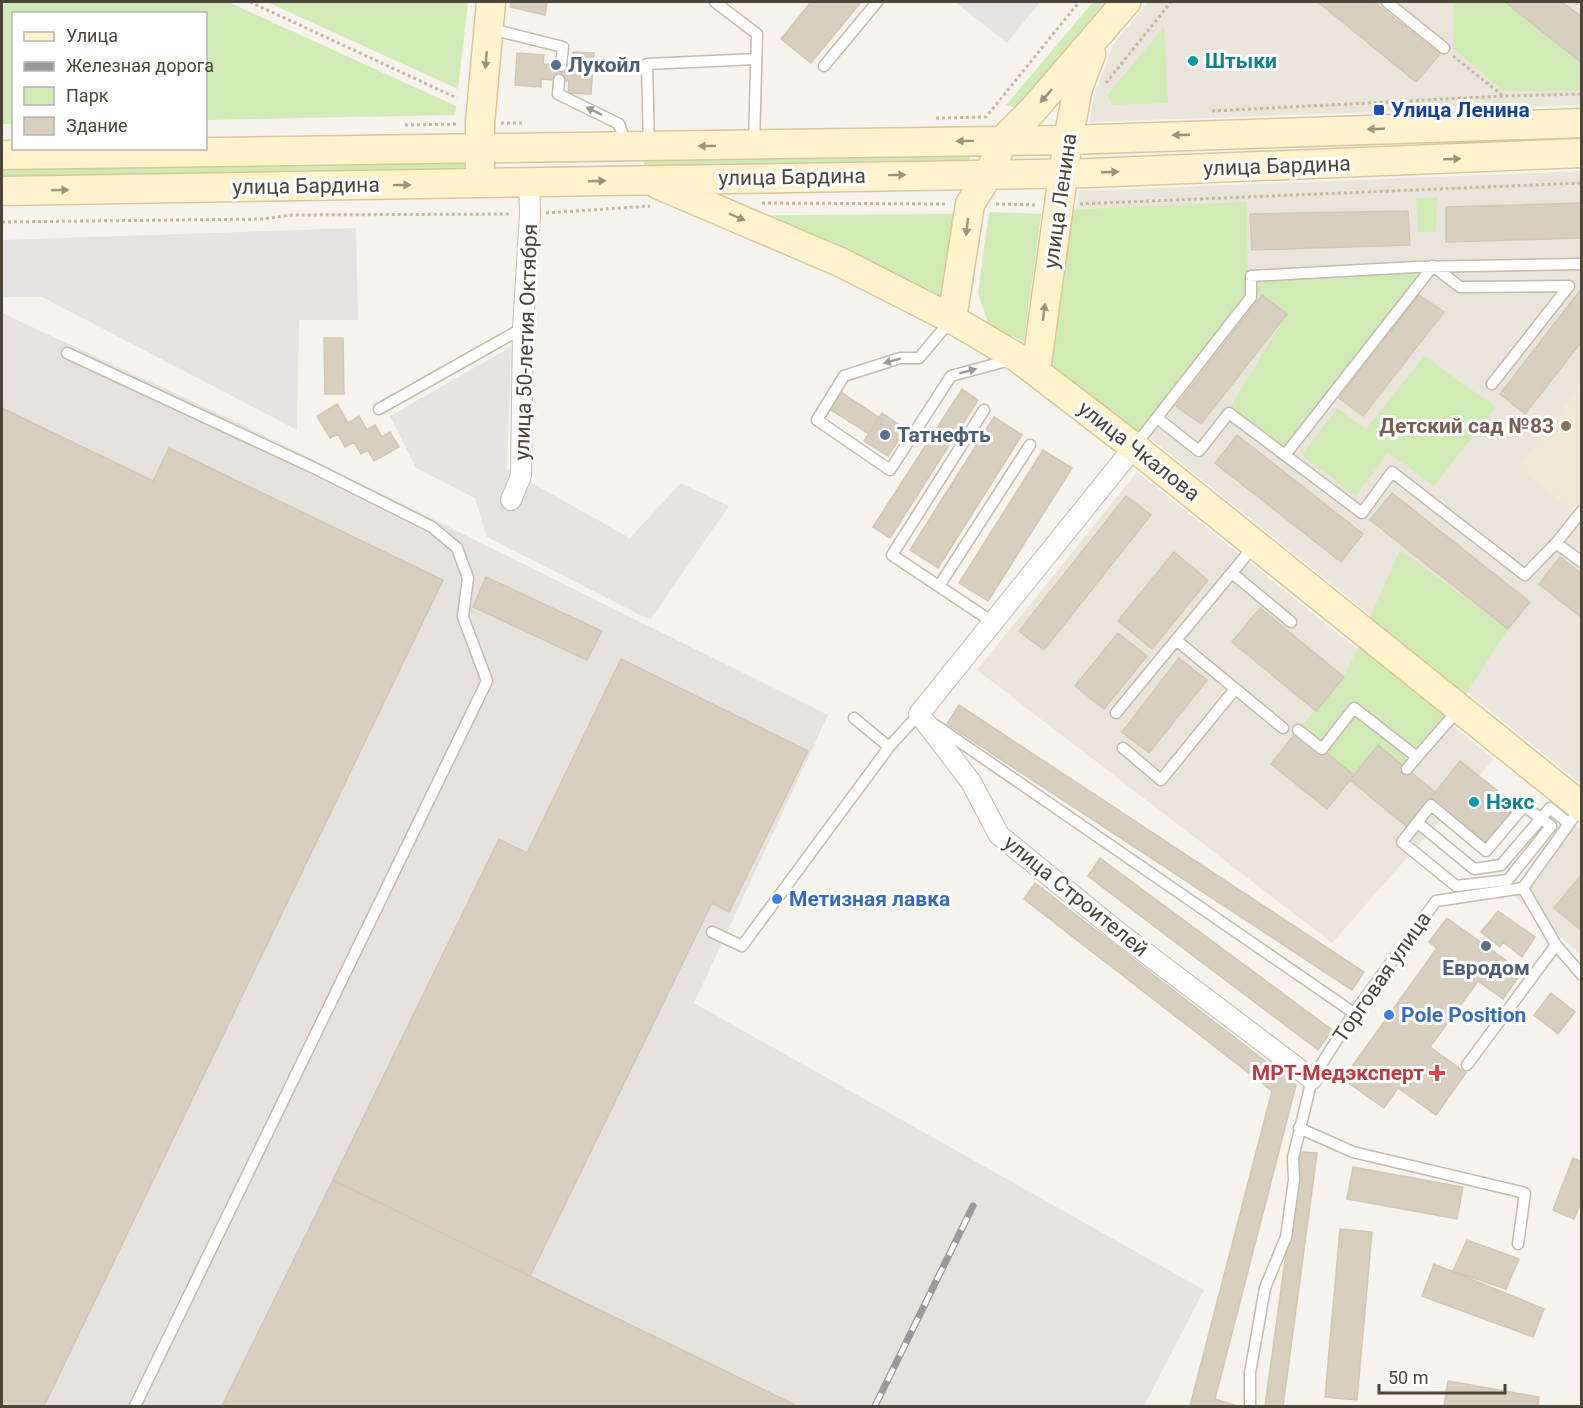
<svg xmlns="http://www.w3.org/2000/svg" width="1583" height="1408" viewBox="0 0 1583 1408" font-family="Roboto,sans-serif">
<rect width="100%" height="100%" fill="#f6f3ec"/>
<path fill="#eae5da" d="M1148,2h433v103l-492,17 6,-29 18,-48z
M1581,171v613l-526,-422 24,-171z
M1137,472l357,287 -162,184 -355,-273z
M1565,816l16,14v125l-70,-62z"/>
<path fill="#e6e2dd" d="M2,313l237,110 589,292 -134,288 510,287 -60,116h-1142z"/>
<path fill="#efe8d6" d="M1581,386v131l-63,-50z"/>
<path fill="#d2eab5" d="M2,2h226l228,104 -1,9 -249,5v-106h-192l-1,110h-11z
M267,2h201l-10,87z
M1093,2h12l-89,106 -10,-3z
M1454,2h51l76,61v27l-78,1 -50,-43z
M1164,27l4,76 -56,2 -5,-10z
M971,149l-3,15 -324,2v-12z
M465,156v14l-463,11v-14z
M1437,197l-1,35h-18l-2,-34z
M1247,202l1,94 -113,144 -93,-73 22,-157z
M989,212l52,2 -17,127 -35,-15 -11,-33z
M964,214l-23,84 -181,-83z
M1427,269l-142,182 -56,-42 58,-95 -25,-19h-9v-17z
M1424,356l72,51 -62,79 -46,-33 -32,43 -54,-41 35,-47 29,21z
M1400,550l108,79 -47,73 -95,-76z
M1362,638l91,73 -36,42 -63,-48 -33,40 -21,-17 44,-51z
M1355,712l58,46 -8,10 -27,-22 -24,29 -30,-25z"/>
<path fill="#e5e3e0" d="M955,2h85l-33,41z
M356,228l2,92h-59l-2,110 -255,-133h-40v-57z
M511,347l-4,122 123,69 51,-55 48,23 -79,114 -163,-83 -12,-39 -59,-30 -26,-52z"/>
<path fill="#d8cfc1" stroke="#d3c7b4" stroke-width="1.5" d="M511,2h36l-2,13 -35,-8z
M811,2h50l-50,61 -30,-24z
M1318,2h56l66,52 -24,28z
M1505,2h57l20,15v46z
M573,52l21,1 -3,41 -23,-1 1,-12 -28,-2v8l-26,-2 2,-32 27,2 -1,9 29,2z
M1582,203v35l-136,4v-35z
M1408,211l2,34 -158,5 -2,-36z
M1582,288v53l-57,73 -25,-20z
M1262,295l25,19 -86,110 -25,-18z
M1419,295l25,17 -81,104 -24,-18z
M324,338h19l1,56h-19z
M836,389l47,31 -11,16 -47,-30z
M962,389l16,11 -88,138 -17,-11z
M337,404l11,19 11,-7 8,14 8,-5 7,12 8,-5 9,15 -25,14 -6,-11 -7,4 -7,-12 -9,5 -7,-13 -8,4 -13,-22z
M2,408l151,73 16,-33 274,132 -399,826h-42z
M882,413l24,16 -18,27 -24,-15z
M994,417l28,18 -84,133 -28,-18z
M1237,435l126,99 -22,28 -126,-99z
M1043,450l29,18 -84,133 -29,-18z
M1392,493l138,109 -22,27 -138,-109z
M1126,496l25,19 -107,135 -25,-19z
M1174,552l34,28 -56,69 -34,-28z
M1560,557l22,17v44l-43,-34z
M486,577l116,54 -15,29 -114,-53z
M1260,608l84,69 -28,34 -84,-69z
M1118,633l29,23 -43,53 -29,-23z
M1179,658l28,22 -58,73 -27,-21z
M621,659l187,92 -79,161 -17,-9 -182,373 -197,-96 166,-341 28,14z
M959,705l405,267 -12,18 -405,-266z
M1298,730l56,45 -27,34 -56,-45z
M1378,745l57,47 -28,35 -57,-47z
M1460,761l57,45 -30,37 -56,-45z
M1100,858l232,172 -14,20 -230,-174z
M1582,874v57l-28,-23z
M1035,883l261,202 -81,314 19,6v1h-44l82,-315 -248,-192z
M1498,911l37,26 -13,20 -19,-15 -3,5 -19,-15z
M1447,918l75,54 -19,27 -25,-18 -48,66 36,26 -30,42 -38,-27 -14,20 -41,-29 94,-131 -8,-6z
M1551,993l24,19 -17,22 -24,-19z
M1300,1152l17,1 -34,253h-18z
M1573,1158l9,4v38l-8,19 -21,-9z
M1353,1167l110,20 -6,32 -110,-20z
M333,1180l197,96 267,130h-575z
M1340,1229l32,3 -15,168 -32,-3z
M1467,1240l52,19 -13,30 -53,-18z
M1434,1264l110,45 -11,28 -111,-41z
M1448,1381l91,16 -1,9h-94z"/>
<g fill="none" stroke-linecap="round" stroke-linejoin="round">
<g stroke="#c2bbae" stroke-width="13">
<path id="lane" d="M715,2l42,32 -3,109
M1387,2l57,46
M491,29l72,18 -2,19
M824,66l53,-64
M559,80l-1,14 61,30 7,20
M649,146l-2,-82 109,-5
M950,321l-31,37h-19l-56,18 -27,44 73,50 61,-94 59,-16
M67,353l247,115 118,59 25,21 11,30 -5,39 24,64 -352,725
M379,409l144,-81
M984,410l-92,145 102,68
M1157,418l42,33 30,-38 133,100 30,-41 133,103 31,-32 26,-32
M1134,447l117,-150v-21l165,-9 166,-3
M1285,455l148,-189 27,21 109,-1 -77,98
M1556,543l26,19
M1254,546l-78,94 107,88
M1232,573l59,49
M939,586l91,-141
M1116,713l60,-73
M854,718l35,29
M934,724l420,289
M1298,730l24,19 32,-41 63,49 41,-47
M1123,748l38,32 74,-91
M1407,769l10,-12
M1431,805l55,46 38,-45 27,20 -43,54 -52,6 -54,-44z
M1418,823l56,46 27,-4 49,-57 18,15
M712,932l30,14 147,-199 30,-33 2,2
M1556,945l26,30
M1467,1065l89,-120 -33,-57
M1299,1128l54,24 172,41 -7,51
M1250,1406v-33l15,-85 21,-51 8,-57 -1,-22 19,-79 42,-66 82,-112 87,-13 58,-81"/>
</g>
<g stroke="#c2bbae" stroke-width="22">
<path id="street" d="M1134,447l-215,267 52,68 28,53 119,97 194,147
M511,500l10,-24 2,-148 7,-114 -1,-31"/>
</g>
<g stroke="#d6c79b" stroke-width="31">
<path id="secondary" d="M2,155l1066,-15 514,-17
M480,167v-44l11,-121
M657,184l185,79 110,56 66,39 116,89 448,360
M2,191l1087,-18 493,-20
M952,319l18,-115 19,-30 14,-34 30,-30 93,-108
M1036,370l32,-230 10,-52 13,-34"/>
</g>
<path stroke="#c4b79f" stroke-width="3" stroke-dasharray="3 3" stroke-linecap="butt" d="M250,2l207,96
M1576,2l6,4
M1453,56l49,39
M1106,83l65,-81
M1212,111l292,-15 78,-2
M936,118l50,-1 93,-115
M501,123h21
M405,125l54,-1
M762,203l185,1
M996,204l41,1
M1080,204l502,-21
M546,213l104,-7
M2,222l261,-3 28,-4 221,-1"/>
<use href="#lane" stroke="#fff" stroke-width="10"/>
<use href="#street" stroke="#fff" stroke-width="20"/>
<use href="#secondary" stroke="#fff3cd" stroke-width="28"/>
<g stroke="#9a9a9a" stroke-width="7">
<path id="rail" d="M875,1406l98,-200"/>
</g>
<use href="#rail" stroke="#fff" stroke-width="4.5" stroke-dasharray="14" stroke-linecap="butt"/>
</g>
<defs><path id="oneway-solid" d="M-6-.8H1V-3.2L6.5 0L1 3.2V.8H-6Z" transform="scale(1.5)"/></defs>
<g fill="#9c937c">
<use href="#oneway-solid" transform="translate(486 60) rotate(95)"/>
<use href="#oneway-solid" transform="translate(1046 96) rotate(131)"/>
<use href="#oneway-solid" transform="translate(1376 129) rotate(178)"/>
<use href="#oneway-solid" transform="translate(1181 135) rotate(178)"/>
<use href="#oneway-solid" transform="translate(965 141) rotate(179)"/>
<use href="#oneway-solid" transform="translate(707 146) rotate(179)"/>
<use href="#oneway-solid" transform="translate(1452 159) rotate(-2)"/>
<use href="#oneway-solid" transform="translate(1110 172) rotate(-2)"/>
<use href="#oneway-solid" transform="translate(897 175) rotate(-1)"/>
<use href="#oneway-solid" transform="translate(597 181) rotate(-2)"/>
<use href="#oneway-solid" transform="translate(402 185) rotate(-1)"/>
<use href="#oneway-solid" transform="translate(60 190) rotate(-1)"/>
<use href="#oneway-solid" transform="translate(737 217) rotate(23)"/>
<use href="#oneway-solid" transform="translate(967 227) rotate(97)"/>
<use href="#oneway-solid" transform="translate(1044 312) rotate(-82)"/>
</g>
<g fill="#9c9892">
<use href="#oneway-solid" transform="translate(594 111) rotate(-154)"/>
<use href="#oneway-solid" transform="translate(892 361) rotate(164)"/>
<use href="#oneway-solid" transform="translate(968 371) rotate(-15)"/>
</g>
<g fill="#0f9aa8" stroke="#fff" stroke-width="2">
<circle cx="1193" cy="61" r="6"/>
<circle cx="1474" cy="802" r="6"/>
</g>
<g fill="#5c6f8a" stroke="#fff" stroke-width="2">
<circle cx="556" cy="65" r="6"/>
<circle cx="885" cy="435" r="6"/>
<circle cx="1486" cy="946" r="6"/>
</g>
<rect fill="#1a4fb4" stroke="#fff" stroke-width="2" x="1373" y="104" width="12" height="12" rx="3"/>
<circle fill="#8d6e63" stroke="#fff" stroke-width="2" cx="1566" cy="426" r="6"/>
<g fill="#3f7fe0" stroke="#fff" stroke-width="2">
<circle cx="777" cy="899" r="6"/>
<circle cx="1389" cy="1015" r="6"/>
</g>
<path fill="#e0444e" stroke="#fff" stroke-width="2" d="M1434 1064h6v6h6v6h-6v6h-6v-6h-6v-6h6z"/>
<g text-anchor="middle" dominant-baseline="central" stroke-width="6" stroke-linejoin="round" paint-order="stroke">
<g font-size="21" font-weight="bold" fill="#0d838f" stroke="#fff" text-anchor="start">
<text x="1205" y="61">Штыки</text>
<text x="1486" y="802">Нэкс</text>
</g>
<g font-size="21" font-weight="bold" fill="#4e5e75" stroke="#fff" text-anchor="start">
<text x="568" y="65">Лукойл</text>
<text x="897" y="435">Татнефть</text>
<text x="1486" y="968" text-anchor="middle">Евродом</text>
</g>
<g font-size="21" font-weight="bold" fill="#164399" stroke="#fff" text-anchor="start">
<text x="1391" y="110">Улица Ленина</text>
</g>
<g font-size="21" fill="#4b4439" stroke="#fff">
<text transform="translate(1277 166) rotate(-2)">улица Бардина</text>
<text transform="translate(792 177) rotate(-1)">улица Бардина</text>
<text transform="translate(306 186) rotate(-1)">улица Бардина</text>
<text transform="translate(1060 201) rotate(-82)">улица Ленина</text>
<text transform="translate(526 342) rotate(-88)">улица 50-летия Октября</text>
<text transform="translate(1139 451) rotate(38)">улица Чкалова</text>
<text transform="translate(1076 896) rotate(39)">улица Строителей</text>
<text transform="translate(1382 977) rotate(-55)">Торговая улица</text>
</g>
<g font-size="21" font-weight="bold" fill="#785e54" stroke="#fff" text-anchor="end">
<text x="1554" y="426">Детский сад №83</text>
</g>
<g font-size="21" font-weight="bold" fill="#366cbe" stroke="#fff" text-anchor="start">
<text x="789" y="899">Метизная лавка</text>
<text x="1401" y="1015">Pole Position</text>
</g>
<g font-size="21" font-weight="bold" fill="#be3a42" stroke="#fff" text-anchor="end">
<text x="1424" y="1073">МРТ-Медэксперт</text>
</g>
</g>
<rect width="1583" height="1408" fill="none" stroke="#4b4439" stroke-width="6"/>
<rect x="12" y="12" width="195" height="138" fill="#ffffff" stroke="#b7b4b0" stroke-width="1.5"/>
<rect x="24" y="32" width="30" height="9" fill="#fff3cd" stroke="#b7b4b0" stroke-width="1.5"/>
<text x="66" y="42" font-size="18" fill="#4b4439">Улица</text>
<rect x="24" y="62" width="30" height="9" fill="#9a9a9a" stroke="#b7b4b0" stroke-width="1.5"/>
<text x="66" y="72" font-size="18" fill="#4b4439">Железная дорога</text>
<rect x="24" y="87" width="30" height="18" fill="#d2eab5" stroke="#b7b4b0" stroke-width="1.5"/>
<text x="66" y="102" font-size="18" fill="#4b4439">Парк</text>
<rect x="24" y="117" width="30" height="18" fill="#d8cfc1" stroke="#b7b4b0" stroke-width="1.5"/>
<text x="66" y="132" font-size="18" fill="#4b4439">Здание</text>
<path d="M1379 1384v9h126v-9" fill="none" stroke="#4b4439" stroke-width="3"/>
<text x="1388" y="1384" font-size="18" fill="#4b4439" stroke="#ffffff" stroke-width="4.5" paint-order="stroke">50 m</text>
</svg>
